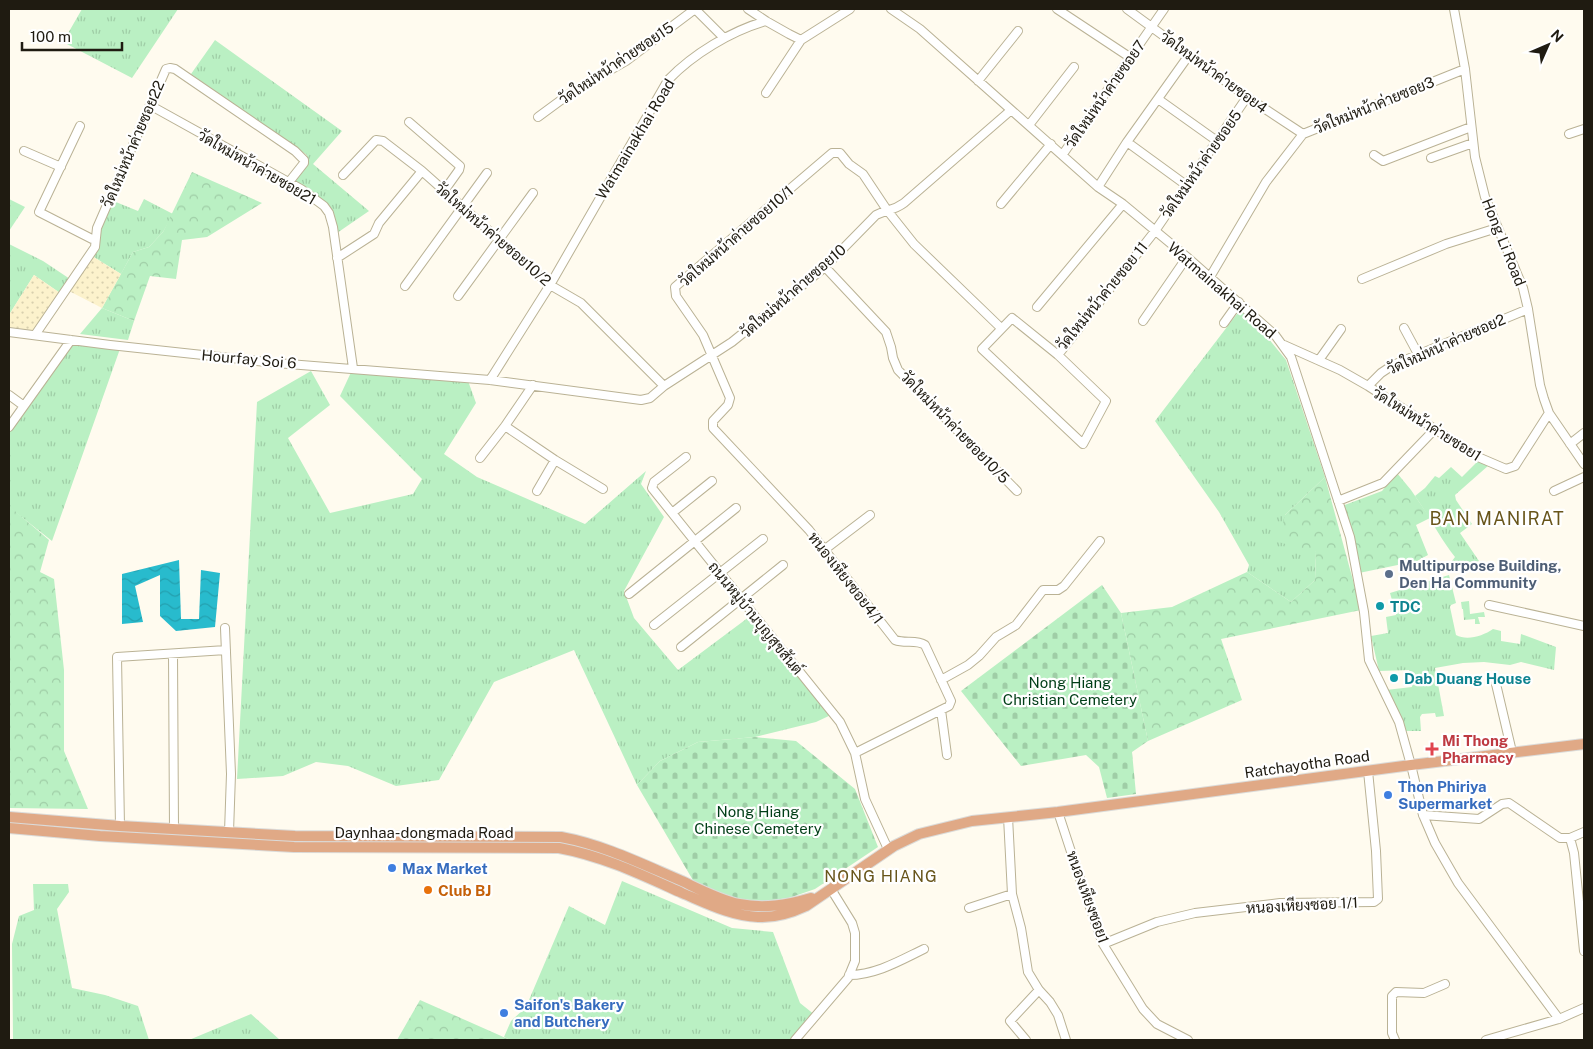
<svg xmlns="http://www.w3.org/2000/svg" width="1593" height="1049" viewBox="0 0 1593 1049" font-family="'Public Sans',Sarabun,sans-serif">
<defs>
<pattern id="grass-tufts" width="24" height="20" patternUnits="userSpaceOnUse" patternTransform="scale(1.25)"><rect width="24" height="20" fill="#baf0c3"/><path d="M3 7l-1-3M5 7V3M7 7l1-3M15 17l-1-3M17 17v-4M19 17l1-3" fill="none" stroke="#9fcda6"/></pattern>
<pattern id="forest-crowns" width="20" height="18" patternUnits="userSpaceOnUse" patternTransform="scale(1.25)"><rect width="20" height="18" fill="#baf0c3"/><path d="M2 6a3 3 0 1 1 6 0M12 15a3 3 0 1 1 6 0" fill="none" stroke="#9fcda6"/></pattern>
<pattern id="sand-dots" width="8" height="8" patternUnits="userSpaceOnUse" patternTransform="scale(1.25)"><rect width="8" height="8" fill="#fcf2cc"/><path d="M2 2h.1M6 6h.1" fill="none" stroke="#d8cfae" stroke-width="1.8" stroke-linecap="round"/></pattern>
<pattern id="cemetery-stones" width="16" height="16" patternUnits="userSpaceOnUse" patternTransform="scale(1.25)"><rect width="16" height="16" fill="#baf0c3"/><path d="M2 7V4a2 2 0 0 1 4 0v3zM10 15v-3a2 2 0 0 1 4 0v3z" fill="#9fcda6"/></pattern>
<pattern id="water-waves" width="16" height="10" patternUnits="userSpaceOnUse" patternTransform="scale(1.25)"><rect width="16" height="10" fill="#28bbcd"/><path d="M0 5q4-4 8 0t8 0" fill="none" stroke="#23a0af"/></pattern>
</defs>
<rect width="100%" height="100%" fill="#fffbef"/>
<path fill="url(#grass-tufts)" d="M82,9h96l-46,69 -69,-36z
M215,40l127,91 -29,33 56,47 -32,22 -3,-19 -6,-9 -34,-25 12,-17 1,-8 -116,-81z
M9,199l16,8 -16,24z
M144,199l29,15 -10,18 -14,15 -16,5 -12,22 -29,-18 7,-29 12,-27 27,11z
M9,244l34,17 27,18 -10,14 -26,-18 -25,40z
M102,308l32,13 -6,19 -48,-6z
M1240,310l15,12 31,38 39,117 -40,38 31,37 -1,28 -24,22 -44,-30 2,-7 -30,-53 -64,-91z
M71,340l50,6 -69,195 -43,-34v-77z
M353,368l114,10 9,25 -32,51 33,23 108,47 61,-53 -5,13 23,33 -40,74 10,27 44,52 75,-56 80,100 -17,8 -61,15 -57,5 -38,19 -23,24 -63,-135 -80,32 -55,98 -43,6 -48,-20 -32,-4 -33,14 -46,3 20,-377 54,-31 19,34 -42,33 42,75 83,-19 9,-15 -82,-83z
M1479,460l10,5 -34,30 1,5 16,24 -12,9 19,28 -26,7 -1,-7 3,-4c-15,-19 -26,-41 -40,-61l10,-8 10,-12 4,2 12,-11 11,10z
M1449,575l7,28 -5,2 -1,2 6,28c11,6 27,1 37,-6l8,2v10l19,3 1,-10 35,13 -2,23 -33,-8 -11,3 -26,-3 -21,1 -28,5 9,48 -8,1 -1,-4 -13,1 -2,3 1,14h-15l-3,-10 -4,-3 -13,-28 26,-3 -3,-17 -30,1 -8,-35 17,-3 -2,-16 10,-2 -6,-22z
M1469,601l1,13 14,-2 1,5h-7l2,7h-5v-5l-11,1 -1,-11h-1l-1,-7z
M622,881l110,47 41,4 27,71 15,12 -19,25h-286l-6,-3 7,-16 15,-14 43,-101 36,19z
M33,884h35l1,8 -12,17 15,79 33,7 33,11 11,34h-136l-1,-96 7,-28 15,-6z
M251,1014l29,26h-91z"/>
<path fill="url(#forest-crowns)" d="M192,172l70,31 -55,34 -25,3 -6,39 -26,-3 -16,45 -32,-13 31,-56 16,-5 14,-15z
M1397,473l14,17 19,28 -14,7 12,30 -11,6 -58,12 -17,-67 40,-15z
M1325,477l36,133 -140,29 21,61 -94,41 -27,-128 51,-6 75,-35 44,30 24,-22 1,-28 -38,-10 7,-27z
M9,506l40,34 -9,32 14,7 10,91v81l24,58 -79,-1z
M420,1000l79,35 11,5h-113z"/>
<path fill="url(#sand-dots)" d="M92,256l29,18 -19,34 -33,-17z
M34,275l26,18 -26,38 -25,-4v-12z"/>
<path fill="url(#cemetery-stones)" d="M1102,585l19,28 27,128 -16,11 4,42 -29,4 -8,-31 -13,-12 -65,11 -60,-75z
M755,737l41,4 59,48 23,58 -63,42 -26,9 -24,3 -31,-2 -40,-17 -57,-97 23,-24 38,-19z"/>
<path fill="url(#water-waves)" d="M179,560l2,59h18l2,-49 19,3 -5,54 -39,4 -16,-15v-41l-25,11 8,36 -21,2v-50z"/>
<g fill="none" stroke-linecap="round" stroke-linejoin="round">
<g stroke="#bab295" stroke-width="10">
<path id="minor" d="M695,9l29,29
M748,9l18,12
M891,9l29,20 178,158 25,17 64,53 88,78 16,22 59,180 14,75 5,48 30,62 12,43 12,50 12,28 23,40 101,136
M1057,9l74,49
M1127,9l120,88 56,37
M1454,9l11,60 10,88 10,40 38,91 5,21 12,76 4,14 5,14 35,51
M978,81l40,-50
M766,93l35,-53
M1158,99l59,42
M149,107l6,1 146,81 23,17 5,7 4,14 20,141
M538,117l34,-25 54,-31 69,-52
M409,122l51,44 -1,4 -15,21
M1029,125l45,-58
M80,126l-41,86 53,27 3,-1
M1569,134l15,-5
M1127,142l59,43
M24,151l37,16
M1063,154l101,-145
M1374,155l9,6 88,-34
M1431,158l42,-15
M343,175l33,-35 7,1 39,30 128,114 31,18 83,83
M1098,187l29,-45 62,-87
M1001,204l50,-60
M337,258l37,-24 5,-11 43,-52
M825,267l61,65 5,15 2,11 5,12 119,121
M1210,277l56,-95 37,-48 162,-65
M1362,279l84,-35 51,-16
M405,286l82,-113
M458,296l75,-103
M1037,307l86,-103
M1143,321l44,-64
M1224,323l15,-21
M1404,328l14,26
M9,332l101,13 166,18 214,17 151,20 9,-2 14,-12 68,-44 93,-75 51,-52c12,-6 17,-4 28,-12l106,-92
M35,335l60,-88 2,-19 69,-159 4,-1 5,1 120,82 9,9v3l-15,19
M1284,345l56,25 28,16 110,71 28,12 9,-3 34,-53
M1058,355l48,46 -23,43 -101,-95 30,-31 46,37 97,-124 92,-134
M1319,360l22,-31
M490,380l60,-95 118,-205c25,-26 63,-49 98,-59l23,13 12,6 49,-31
M1368,386l13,-13 12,-8 135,-56
M9,395l15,11
M505,426l50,34 48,29
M9,427l62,-87
M1570,444l14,-11
M686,457l-32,25 -2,6 188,234 15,31 10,46 23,50
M480,458l25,-32 28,-41
M537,491l18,-31
M1554,491l30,-14
M1338,501l45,-18 52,-54
M672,513l40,-32
M824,550l46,-35
M629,594l107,-86
M1489,605l95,21
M654,625l109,-86
M225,628l6,146 -2,58
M681,647l102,-82
M173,654l1,175
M941,680l27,-15 11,-9 17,-19 20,-12 27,-35h15l6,-4 36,-45
M1496,684l16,68
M941,710l6,45
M855,753l94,-47 2,-5 -26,-56c-9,-6 -20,-1 -30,-5l-86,-110 -96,-102v-7l15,-16 2,-7 -27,-63 -27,-39 -1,-9 157,-134h8l9,11 14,10 24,36 27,34 87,84
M1058,812l20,61 25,71 40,65 14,15 31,16
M1423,815l56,4 23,-15 7,-1 51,35h10l14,-6
M1008,817l4,77 9,34 7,44 11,18 11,12 8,13 8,25
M120,826l-3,-169 109,-7
M1570,838l4,15 10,98
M969,908l43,-14
M1103,944l54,-22 38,-9 85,-10 94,-1 4,-3 -2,-48 -8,-80
M849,975c27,0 52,-15 75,-26
M795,1040l53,-62 7,-17v-28l-3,-10 -21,-34
M1026,1040l-16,-19 29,-31
M1395,1040l-3,-7v-37l4,-4 28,1 21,-9
M1486,1040l73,-21 25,-11"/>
</g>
<g stroke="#dbdbd9" stroke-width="12">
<path id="major" d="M9,817l111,9 175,10 266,1c43,8 81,27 121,44 19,9 38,19 57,23 25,5 48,1 72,-6
M9,828l91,8 194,11 265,1c44,8 83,27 123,45 24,10 49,23 76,24 17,1 33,-4 48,-11l88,-60 25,-12 53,-13 86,-9 353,-47 173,-21"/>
</g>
<use href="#minor" stroke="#fff" stroke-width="8"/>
<use href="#major" stroke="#e0a986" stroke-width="10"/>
</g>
<circle fill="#5c6f8a" stroke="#fff" stroke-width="2" cx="1389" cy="574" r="5"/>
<g fill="#0f9aa8" stroke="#fff" stroke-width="2">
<circle cx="1380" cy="606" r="5"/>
<circle cx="1394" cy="678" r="5"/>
</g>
<path fill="#e0444e" stroke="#fff" stroke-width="2" d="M1429.5 741.5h5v5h5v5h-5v5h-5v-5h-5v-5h5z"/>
<g fill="#3f7fe0" stroke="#fff" stroke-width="2">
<circle cx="1388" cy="795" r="5"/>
<circle cx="392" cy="868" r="5"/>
<circle cx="504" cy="1013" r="5"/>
</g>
<circle fill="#e8710a" stroke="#fff" stroke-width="2" cx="428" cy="890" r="5"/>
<g text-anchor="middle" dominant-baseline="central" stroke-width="4.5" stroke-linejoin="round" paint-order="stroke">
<g font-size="15" fill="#1f1b11" stroke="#fff">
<text transform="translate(616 63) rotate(-34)">วัดใหม่หน้าค่ายซอย15</text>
<text transform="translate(1214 72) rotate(36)">วัดใหม่หน้าค่ายซอย4</text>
<text transform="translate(1105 94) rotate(-55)">วัดใหม่หน้าค่ายซอย7</text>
<text transform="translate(1374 105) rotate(-22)">วัดใหม่หน้าค่ายซอย3</text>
<text transform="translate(635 139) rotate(-59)">Watmainakhai Road</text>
<text transform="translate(133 144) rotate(-67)">วัดใหม่หน้าค่ายซอย22</text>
<text transform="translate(1201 164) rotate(-55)">วัดใหม่หน้าค่ายซอย5</text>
<text transform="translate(257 167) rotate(30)">วัดใหม่หน้าค่ายซอย21</text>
<text transform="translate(493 234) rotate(41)">วัดใหม่หน้าค่ายซอย10/2</text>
<text transform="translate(736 236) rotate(-41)">วัดใหม่หน้าค่ายซอย10/1</text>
<text transform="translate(1504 242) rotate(68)">Hong Li Road</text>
<text transform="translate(1222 290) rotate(41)">Watmainakhai Road</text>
<text transform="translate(793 291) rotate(-41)">วัดใหม่หน้าค่ายซอย10</text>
<text transform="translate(1102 296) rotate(-51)">วัดใหม่หน้าค่ายซอย 11</text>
<text transform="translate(1446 344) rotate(-24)">วัดใหม่หน้าค่ายซอย2</text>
<text transform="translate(249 359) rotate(5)">Hourfay Soi 6</text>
<text transform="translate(1427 424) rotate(32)">วัดใหม่หน้าค่ายซอย1</text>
<text transform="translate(955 427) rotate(46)">วัดใหม่หน้าค่ายซอย10/5</text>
<text transform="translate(846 578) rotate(52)">หนองเหียงซอย4/1</text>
<text transform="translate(756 618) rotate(51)">ถนนหมู่บ้านบุญสุขสันต์</text>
<text transform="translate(1307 764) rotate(-8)">Ratchayotha Road</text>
<text x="424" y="832">Daynhaa-dongmada Road</text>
<text transform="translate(1088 897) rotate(70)">หนองเหียงซอย1</text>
<text transform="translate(1302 905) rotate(-3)">หนองเหียงซอย 1/1</text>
</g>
<g font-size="15" font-weight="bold" fill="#4e5e75" stroke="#fff" text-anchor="start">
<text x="1399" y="565">Multipurpose Building,<tspan x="1399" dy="17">Den Ha Community</tspan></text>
</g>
<g font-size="15" font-weight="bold" fill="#0d838f" stroke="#fff" text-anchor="start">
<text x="1390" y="606">TDC</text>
<text x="1404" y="678">Dab Duang House</text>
</g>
<g font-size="15" fill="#003e17" stroke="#fff">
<text x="1070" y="682">Nong Hiang<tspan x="1070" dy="17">Christian Cemetery</tspan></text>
<text x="758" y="811">Nong Hiang<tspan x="758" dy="17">Chinese Cemetery</tspan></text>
</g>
<g font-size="15" font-weight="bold" fill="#be3a42" stroke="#fff" text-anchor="start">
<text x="1442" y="740">Mi Thong<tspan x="1442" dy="17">Pharmacy</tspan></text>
</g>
<g font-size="15" font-weight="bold" fill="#366cbe" stroke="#fff" text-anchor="start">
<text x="1398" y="786">Thon Phiriya<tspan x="1398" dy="17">Supermarket</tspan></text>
<text x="402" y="868">Max Market</text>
<text x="514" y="1004">Saifon's Bakery<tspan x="514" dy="17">and Butchery</tspan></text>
</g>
<g font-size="15" font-weight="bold" fill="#c56008" stroke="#fff" text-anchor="start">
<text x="438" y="890">Club BJ</text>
</g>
<g font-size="16" letter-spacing="1" fill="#68551a" stroke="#fff">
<text x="881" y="876">NONG HIANG</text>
</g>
<g font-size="18" letter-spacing="1" fill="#68551a" stroke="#fff">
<text x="1497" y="518">BAN MANIRAT</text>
</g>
</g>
<rect width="1593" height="1049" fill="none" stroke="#1f1b11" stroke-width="20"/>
<g transform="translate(1548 45) rotate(45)" stroke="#ffffff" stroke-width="4" paint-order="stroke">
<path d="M0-4L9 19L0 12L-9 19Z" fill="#1f1b11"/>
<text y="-8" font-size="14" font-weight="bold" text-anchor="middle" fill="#1f1b11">N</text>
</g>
<path d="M22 42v8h100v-8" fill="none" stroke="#1f1b11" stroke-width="2.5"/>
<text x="30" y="42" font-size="15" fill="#1f1b11" stroke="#ffffff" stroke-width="4" paint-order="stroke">100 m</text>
</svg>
